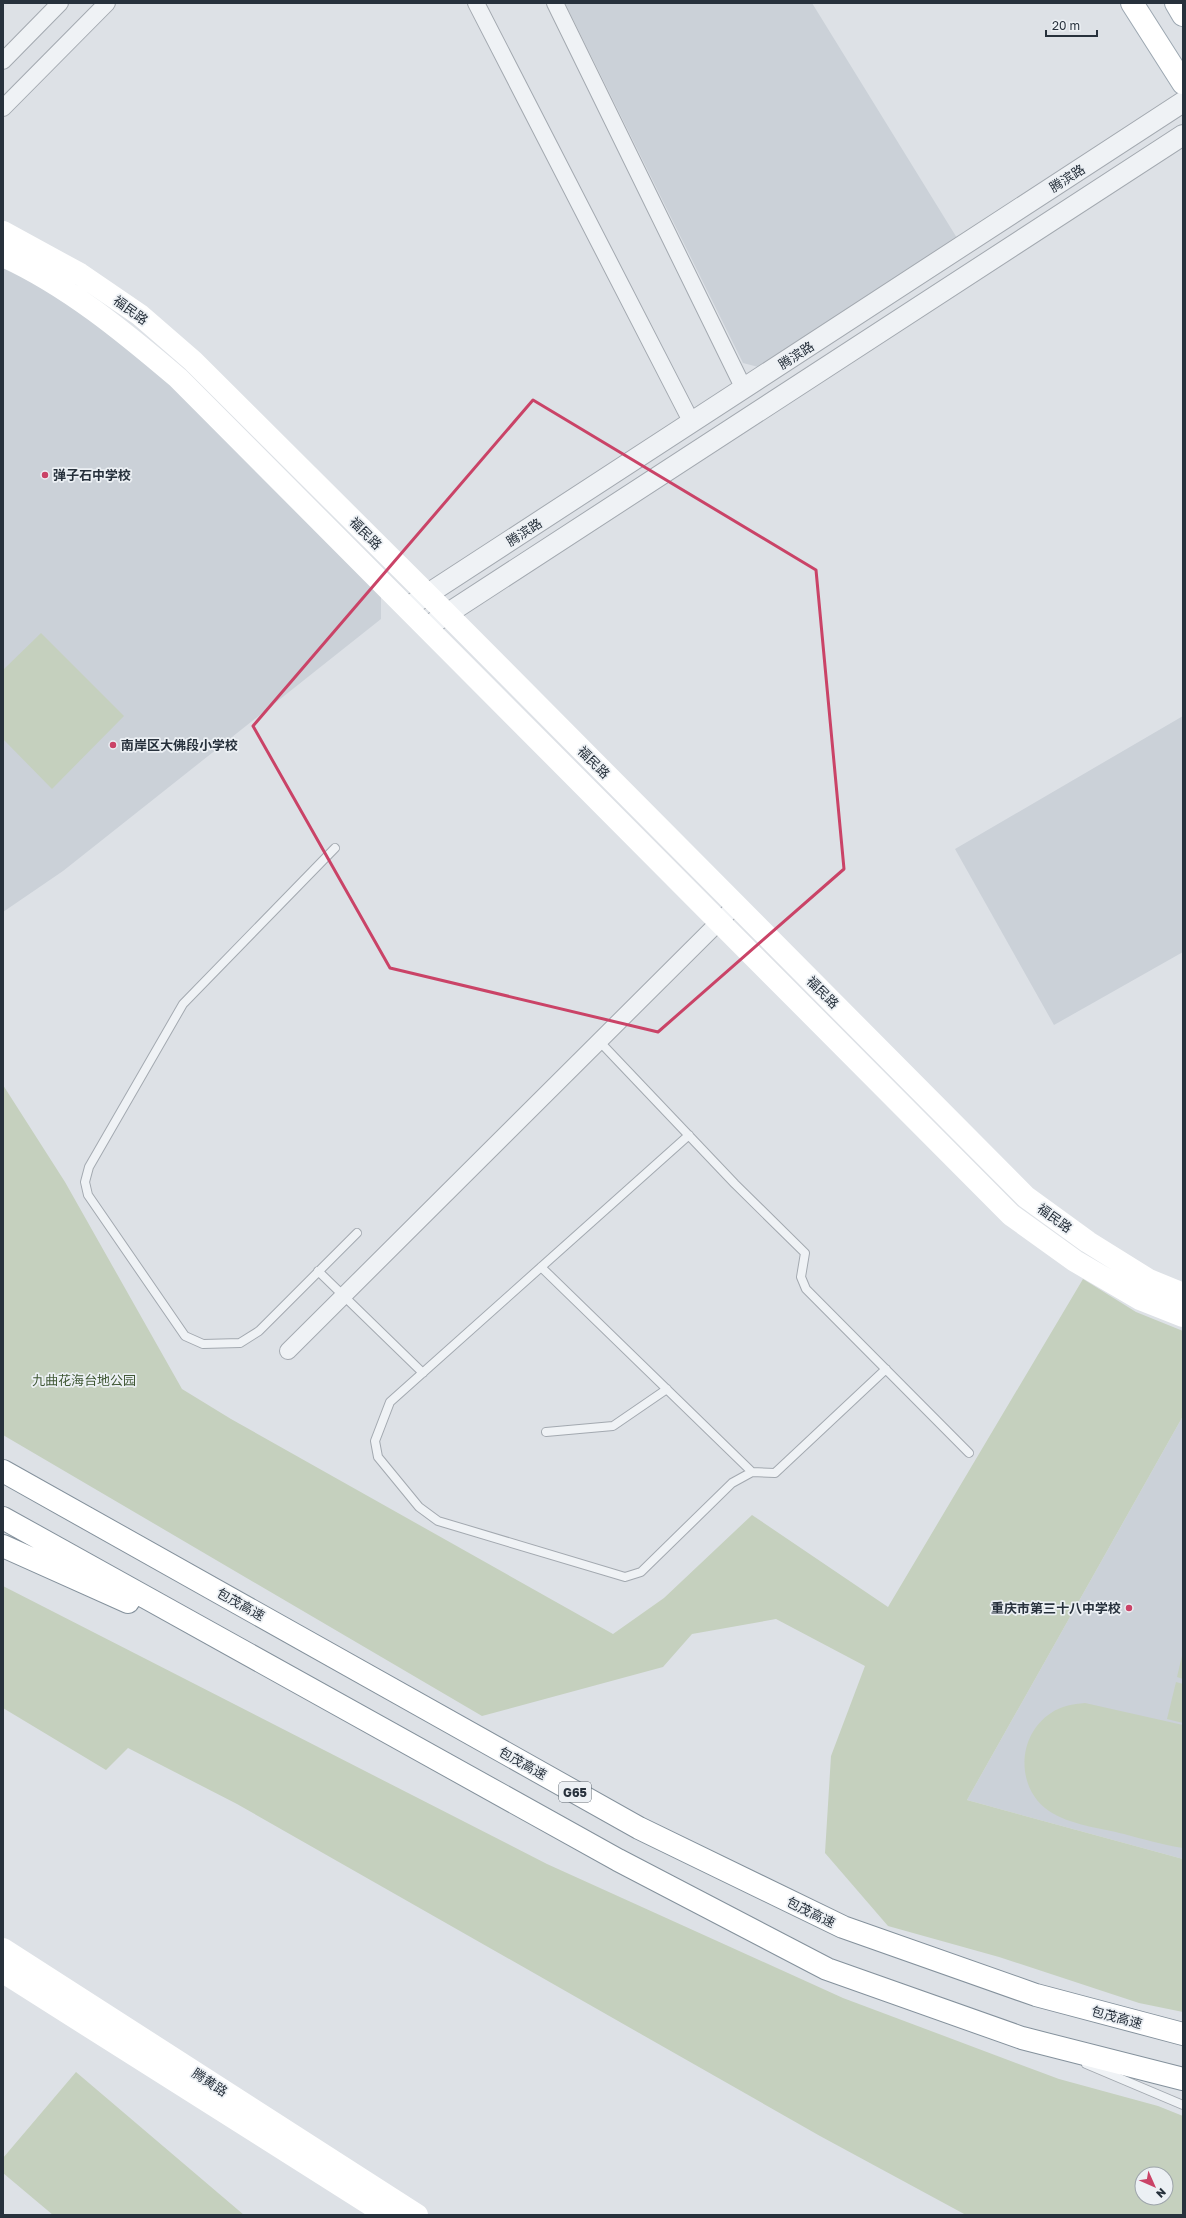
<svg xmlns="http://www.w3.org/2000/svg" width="1186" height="2218" viewBox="0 0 1186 2218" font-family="'Golos Text','Noto Sans SC',sans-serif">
<rect width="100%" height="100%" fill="#dde1e6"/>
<path fill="#cbd1d8" d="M565,3h247l145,235 -195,130 -19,-5z
M3,265l62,35 104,82 212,213v24l-318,252 -60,41z
M1183,716v236l-129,73 -99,-176z
M1183,1416v443l-216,-59z"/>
<path fill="#c5d0be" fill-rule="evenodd" d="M41,633l83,83 -72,73 -49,-50v-69z
M3,1085l62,97 117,207 49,30 382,215 51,-36 88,-83 136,92 195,-328 53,33 47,19v85l-216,384 216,59v153l-44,-9 -140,-46 -111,-31 -63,-73 6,-97 34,-90 -89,-47 -84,15 -29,33 -181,49 -479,-281z
M3,1586l544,278 296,134 216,81 99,27 25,10v99h-217l-146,-79 -583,-332 -109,-56 -22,22 -103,-62zM1142,2174h24v24h-24z
M1183,1651v28l-6,-2z
M1176,1682l7,2v39l-16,-4z
M1085,1703l98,22v123c-20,-3 -40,-9 -59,-14 -24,-6 -54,-9 -75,-23 -34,-23 -32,-76 2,-98 10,-7 22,-9 34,-10z
M76,2072l168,143h-191l-50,-42v-15z"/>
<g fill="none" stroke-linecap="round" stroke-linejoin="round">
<g stroke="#a3a9b0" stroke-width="10">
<path id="service" d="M335,848l-152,156 -94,163 -4,15 3,13 97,141 18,8 37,-1 19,-12 98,-98
M600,1042l135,142 70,69 -4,24 5,12 163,164
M689,1135l-299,267 -15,39 3,16 41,50 19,14 187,56 16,-5 91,-89 20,-11 23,1 111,-104
M541,1267l211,205
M318,1271l105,102
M546,1432l67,-6 54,-37
M1086,2064l97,41"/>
</g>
<g stroke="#a3a9b0" stroke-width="18">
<path id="minor" d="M476,3l216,420
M555,3l189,386
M3,61l57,-58
M3,108l104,-105
M288,1351l448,-446"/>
</g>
<g stroke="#a3a9b0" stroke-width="22">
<path id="tertiary" d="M408,607l775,-505
M427,627l756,-492"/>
</g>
<g stroke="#9ca7b1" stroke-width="24">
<path id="primary" d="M1132,3l51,80
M1176,3l7,12"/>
</g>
<g stroke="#84919c" stroke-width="24">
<path id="motorway" d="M3,1471l636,357 204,99 193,68 147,39
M3,1518l615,342 209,109 195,69 161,41
M3,1546l125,56"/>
</g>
<use href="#service" stroke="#eff2f5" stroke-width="8"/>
<use href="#minor" stroke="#eff2f5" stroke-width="16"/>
<use href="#tertiary" stroke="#eff2f5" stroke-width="20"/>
<path stroke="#fff" stroke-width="22" d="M3,232l77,42 60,41 53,46 253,252 580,584 62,45 61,38 34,14
M3,256c64,29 121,76 175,122l833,837 64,46 65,38 43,17
M3,1949l414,266
M3,1972l384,243"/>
<use href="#primary" stroke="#fff" stroke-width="22"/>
<use href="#motorway" stroke="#fff" stroke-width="22"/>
</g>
<path fill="none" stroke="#ca4367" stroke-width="3" stroke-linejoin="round" d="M533,400l283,170 28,299 -186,163 -268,-64 -137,-242z"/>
<g fill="#ca4367" stroke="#ecf0f4" stroke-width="1.5">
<circle cx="45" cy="475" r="4"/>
<circle cx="113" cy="745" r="4"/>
<circle cx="1129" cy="1608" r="4"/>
</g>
<g text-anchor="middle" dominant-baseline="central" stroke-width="3.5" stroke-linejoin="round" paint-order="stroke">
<rect fill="#ecf0f4" stroke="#626a73" stroke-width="1" x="559" y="1782" width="32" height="20" rx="3"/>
<g font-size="12" font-weight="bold" fill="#27313c">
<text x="575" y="1792">G65</text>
</g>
<g font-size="13" fill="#27313c" stroke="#ecf0f4">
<text transform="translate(1067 178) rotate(-33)">腾滨路</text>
<text transform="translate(131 310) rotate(36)">福民路</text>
<text transform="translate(796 355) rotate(-33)">腾滨路</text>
<text transform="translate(524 532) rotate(-33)">腾滨路</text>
<text transform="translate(366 533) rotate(45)">福民路</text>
<text transform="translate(594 762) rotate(45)">福民路</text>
<text transform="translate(823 992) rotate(45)">福民路</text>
<text transform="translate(1055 1218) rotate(36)">福民路</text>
<text transform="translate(241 1604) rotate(29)">包茂高速</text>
<text transform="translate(523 1763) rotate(29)">包茂高速</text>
<text transform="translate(811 1912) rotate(26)">包茂高速</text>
<text transform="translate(1117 2017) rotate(15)">包茂高速</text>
<text transform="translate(210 2082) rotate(33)">腾黄路</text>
</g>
<g font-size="13" font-weight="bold" fill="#27313c" stroke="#ecf0f4" text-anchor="start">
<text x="53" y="475">弹子石中学校</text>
<text x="121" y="745">南岸区大佛段小学校</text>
<text x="1121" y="1608" text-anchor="end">重庆市第三十八中学校</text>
</g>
<g font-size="13" fill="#3f5734" stroke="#ecf0f4">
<text x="84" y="1380">九曲花海台地公园</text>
</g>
</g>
<rect width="1186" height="2218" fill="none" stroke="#27313c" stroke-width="8"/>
<g transform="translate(1154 2186) rotate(135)"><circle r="19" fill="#ecf0f4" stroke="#9da4aa"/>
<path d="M0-3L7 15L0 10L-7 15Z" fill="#ca4367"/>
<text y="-6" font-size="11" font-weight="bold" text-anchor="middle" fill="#27313c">N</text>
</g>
<path d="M1046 30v6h51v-6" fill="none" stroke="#27313c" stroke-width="2"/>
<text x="1052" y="30" font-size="12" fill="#27313c" stroke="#ecf0f4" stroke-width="3" paint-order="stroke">20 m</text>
</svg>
